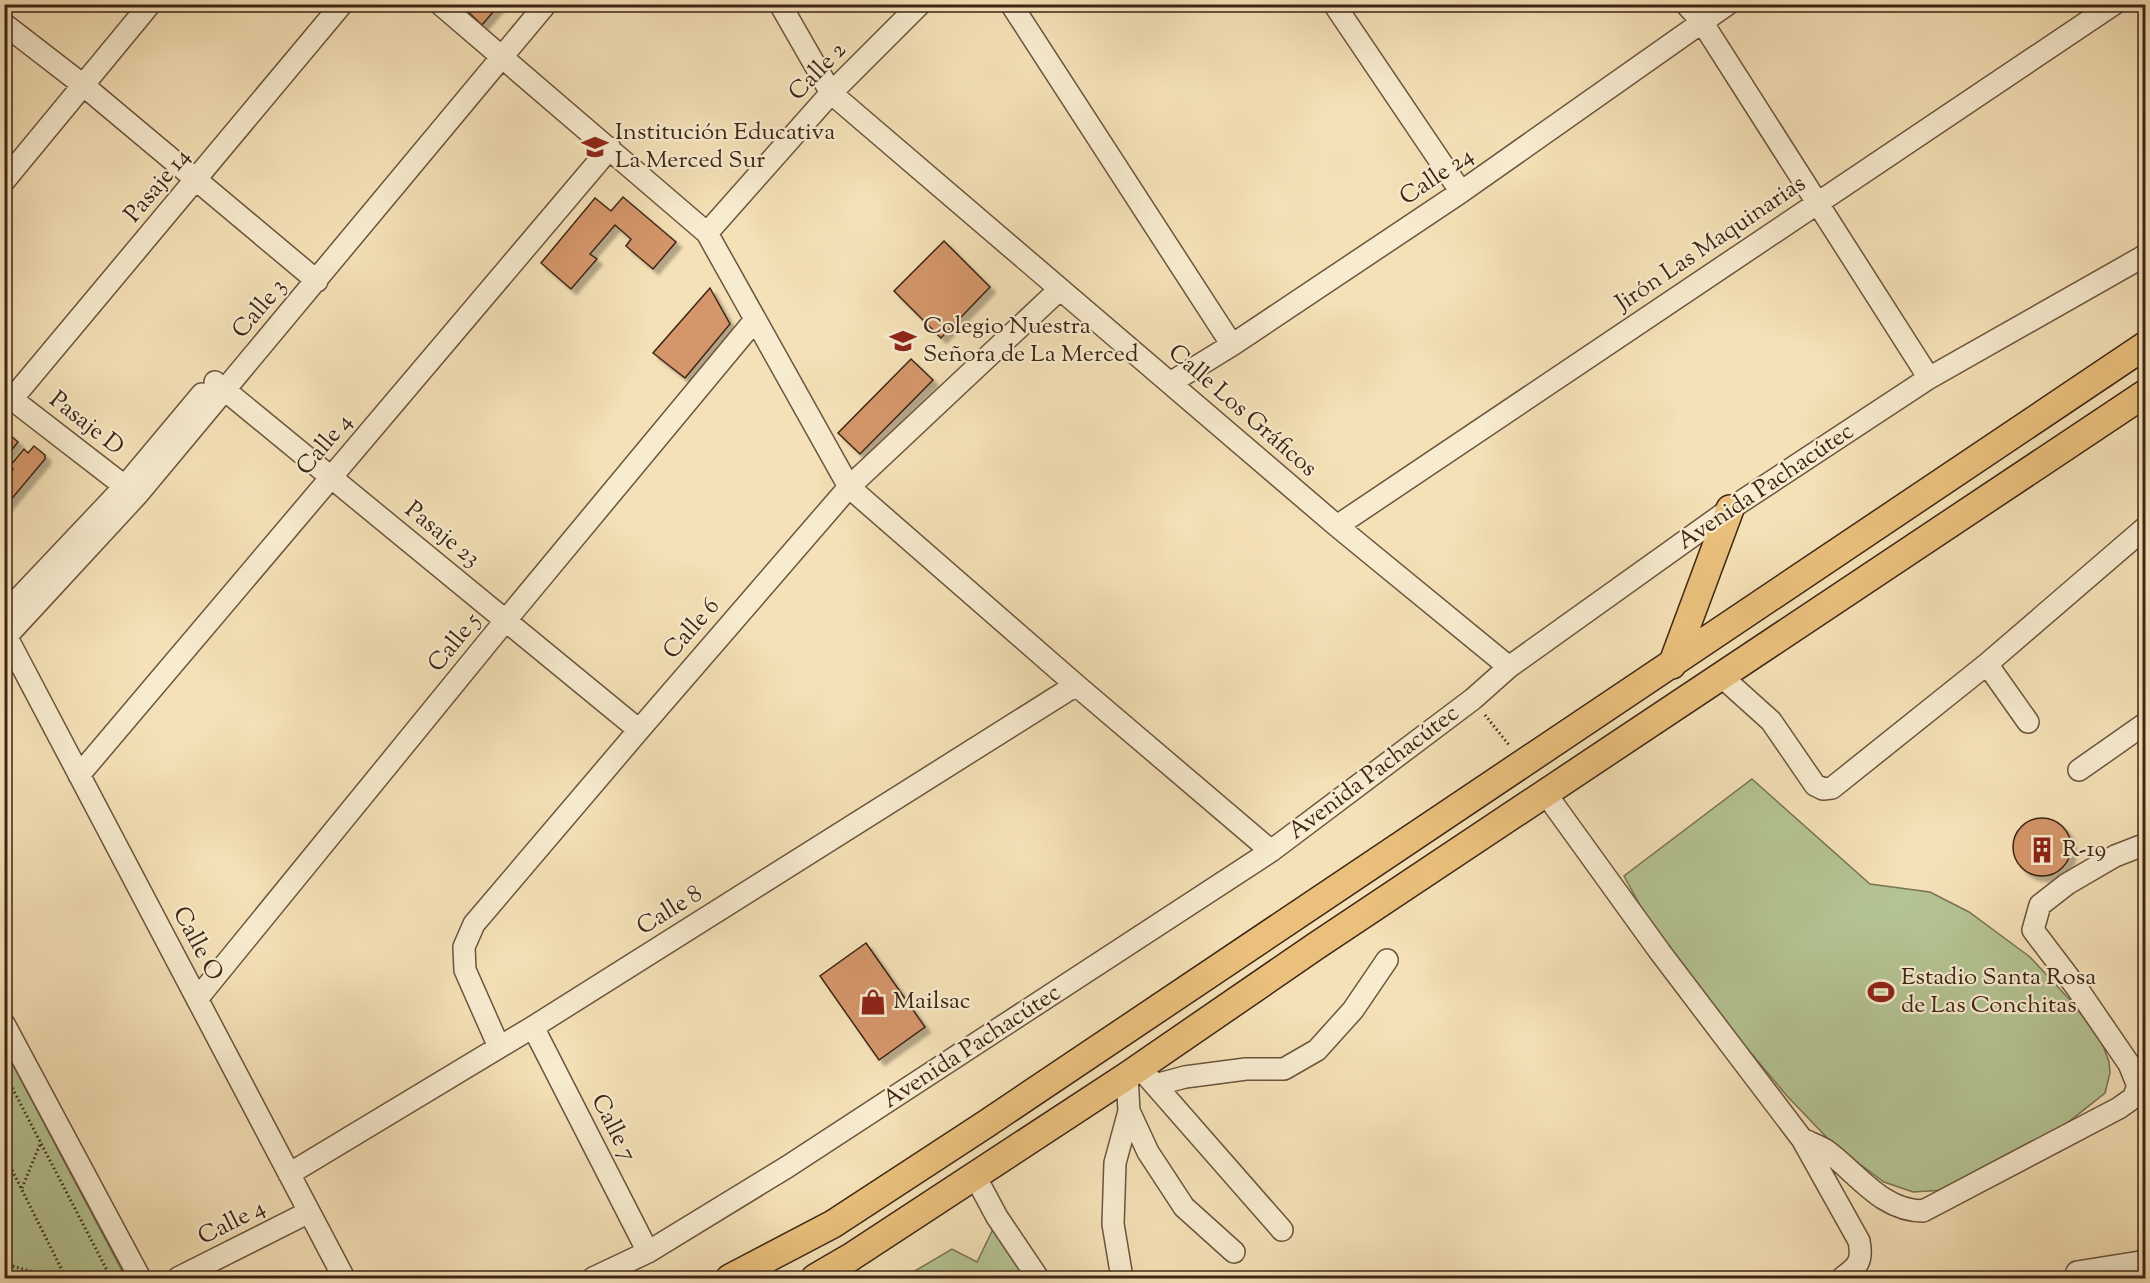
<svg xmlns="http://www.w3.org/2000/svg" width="2150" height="1283" viewBox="0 0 2150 1283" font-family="'Sorts Mill Goudy',serif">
<defs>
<filter id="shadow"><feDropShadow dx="5.5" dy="5.5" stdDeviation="1.5" flood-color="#0004"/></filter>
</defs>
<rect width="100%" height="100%" fill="#f5e1b7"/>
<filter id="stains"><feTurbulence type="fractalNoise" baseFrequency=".00333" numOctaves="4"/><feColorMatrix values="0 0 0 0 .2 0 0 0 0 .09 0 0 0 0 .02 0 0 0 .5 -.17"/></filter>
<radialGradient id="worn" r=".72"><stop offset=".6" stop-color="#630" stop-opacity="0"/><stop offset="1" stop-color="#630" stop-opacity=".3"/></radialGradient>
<path fill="#b5c493" stroke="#797454" stroke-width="1.5" d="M1752,779l118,105 60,8 39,20 61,45 40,43 31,40 8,22 1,11 -5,20 -48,38 -111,59 -33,2 -29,-10 -50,-37 -47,-49 -94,-112 -14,-25 -32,-41 -23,-42z
M4,1048l122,230h-121z
M996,1223l40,55h-133l49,-29 25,13z"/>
<path fill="#d4966a" stroke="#3d2515" stroke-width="1.5" filter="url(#shadow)" d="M469,4h31l-18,21 -17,-16z
M623,197l53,45 -23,27 -27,-23 5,-7 -16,-14 -25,29 7,5 -26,30 -30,-26 54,-65 16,13z
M944,241l46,46 -49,51 -47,-47z
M710,288l20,36 -45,54 -32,-25z
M911,359l22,21 -73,74 -22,-21z
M4,430l14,12 -13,16h-1z
M34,446l11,9v4l-41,49v-34l4,1 5,-6 -3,-3 14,-17 4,4z
M2013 847a29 29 0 1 1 58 0a29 29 0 1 1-58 0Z
M866,943l59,84 -46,33 -59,-84z"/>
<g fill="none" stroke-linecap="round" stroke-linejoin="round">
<g stroke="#6b543e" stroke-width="24">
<path id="minor" d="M440,4l267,229 142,254 227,198 195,166
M780,4l51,89 506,433 172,141
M1011,4l221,341
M1334,4l127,188
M1686,4l16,18 227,356
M4,24l79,61 234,196
M4,181l146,-177
M707,233l124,-140 89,-89
M215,382l424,348
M1170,383l62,-38 229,-153 267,-188
M4,393l132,102
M12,399l330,-395
M1337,526l777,-522
M4,614l121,-128 77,-92
M4,632l340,646
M4,639l133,-144 409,-491
M1987,664l41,58
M1721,676l50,45 44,64 8,4 9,-1 155,-124 159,-137
M2079,770l67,-47
M79,775l531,-627
M1546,794l114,158 142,187c8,4 18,7 25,12 31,23 55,60 96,60l196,-103 14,-10 5,-12 -9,-22 -52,-76 -44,-58 7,-25 27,-21 48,-28 31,-12
M197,999l309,-379 249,-300
M4,1024l136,254
M533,1027l115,225
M499,1047l-34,-77 -1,-23 10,-23 165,-194 210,-243 211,-198
M1148,1077l134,153
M1155,1085l30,-8 61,-8h38l33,-19 36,-40 34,-50
M1129,1111l19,41 36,55 50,45
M1802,1139l57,102c4,21 -1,25 -17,37
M289,1174l244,-147 543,-342
M975,1176l22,41 41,61
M2077,1272l69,-11
M178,1278l131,-66
M593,1278l55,-26 139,-85 484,-316 202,-152 36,-32 221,-158 199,-131 217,-123
M1122,1278l-9,-54 2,-61 14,-52 -2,-35"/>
</g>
<g stroke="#3d2515" stroke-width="30">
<path id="major" d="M1672,665l58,-156
M730,1278l103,-54 153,-100 1160,-779
M815,1278l36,-21 276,-181 189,-130 830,-553"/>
</g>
<path stroke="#3d2515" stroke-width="3" stroke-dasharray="1.5 3" stroke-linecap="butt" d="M1485,715l24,30
M4,1072l107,206
M4,1154l62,124
M4,1170l9,2
M22,1188l19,-46
M4,1264l53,14"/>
<use href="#minor" stroke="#f8ecd0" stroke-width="21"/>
<use href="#major" stroke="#eac07c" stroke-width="27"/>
</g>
<defs>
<g id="school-bare" transform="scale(2.07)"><path d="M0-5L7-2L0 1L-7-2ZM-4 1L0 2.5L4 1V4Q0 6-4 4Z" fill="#8f2418" stroke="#f8ecd0" stroke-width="2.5" paint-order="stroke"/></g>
<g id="building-bare" transform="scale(2.07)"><path d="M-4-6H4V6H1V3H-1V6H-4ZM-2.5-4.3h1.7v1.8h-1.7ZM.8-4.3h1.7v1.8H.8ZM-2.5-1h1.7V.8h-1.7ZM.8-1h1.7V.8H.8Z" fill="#8f2418" stroke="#f8ecd0" stroke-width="2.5" paint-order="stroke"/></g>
<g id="stadium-bare" transform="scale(2.07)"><path d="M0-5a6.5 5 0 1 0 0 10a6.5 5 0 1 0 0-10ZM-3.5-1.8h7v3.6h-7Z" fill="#8f2418" stroke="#f8ecd0" stroke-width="2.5" paint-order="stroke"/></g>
<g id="shop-bare" transform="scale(2.07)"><path d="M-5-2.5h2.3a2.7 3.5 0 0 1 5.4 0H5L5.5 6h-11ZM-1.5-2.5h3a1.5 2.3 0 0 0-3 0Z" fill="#8f2418" stroke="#f8ecd0" stroke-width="2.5" paint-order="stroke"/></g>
</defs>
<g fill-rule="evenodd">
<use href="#school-bare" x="595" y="147"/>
<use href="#school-bare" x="903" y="341"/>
<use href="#building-bare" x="2042" y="850"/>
<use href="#stadium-bare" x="1881" y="992"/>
<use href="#shop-bare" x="873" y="1002"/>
</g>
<g text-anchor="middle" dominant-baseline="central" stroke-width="4.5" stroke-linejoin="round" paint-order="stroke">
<g font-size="24" fill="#3d2515" stroke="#f8ecd0">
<text transform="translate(818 72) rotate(-46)">Calle 2</text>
<text transform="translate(1437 177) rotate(-34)">Calle 24</text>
<text transform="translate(158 186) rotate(-50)">Pasaje 14</text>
<text transform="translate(1711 244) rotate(-34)">Jirón Las Maquinarias</text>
<text transform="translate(260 309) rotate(-50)">Calle 3</text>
<text transform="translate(1242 411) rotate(41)">Calle Los Gráficos</text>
<text transform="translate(86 424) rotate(38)">Pasaje D</text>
<text transform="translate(325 445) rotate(-50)">Calle 4</text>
<text transform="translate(1766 487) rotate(-34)">Avenida Pachacútec</text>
<text transform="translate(442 535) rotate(39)">Pasaje 23</text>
<text transform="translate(692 629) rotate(-49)">Calle 6</text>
<text transform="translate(455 643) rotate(-51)">Calle 5</text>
<text transform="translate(1374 773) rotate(-37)">Avenida Pachacútec</text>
<text transform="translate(670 911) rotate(-32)">Calle 8</text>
<text transform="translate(197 944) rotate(62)">Calle O</text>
<text transform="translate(972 1047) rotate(-33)">Avenida Pachacútec</text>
<text transform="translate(613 1128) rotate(63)">Calle 7</text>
<text transform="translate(232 1223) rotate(-27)">Calle 4</text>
</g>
<g font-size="24" fill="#3d2515" stroke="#f8ecd0" text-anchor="start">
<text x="615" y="133">Institución Educativa<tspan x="615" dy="28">La Merced Sur</tspan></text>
<text x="923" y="327">Colegio Nuestra<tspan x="923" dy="28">Señora de La Merced</tspan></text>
<text x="2062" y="850">R-19</text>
<text x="1901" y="978">Estadio Santa Rosa<tspan x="1901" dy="28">de Las Conchitas</tspan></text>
<text x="893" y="1002">Mailsac</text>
</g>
</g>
<rect width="2150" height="1283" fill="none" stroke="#f5e1b7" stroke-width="24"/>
<rect x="6" y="6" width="2138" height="1271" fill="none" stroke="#3d2515" stroke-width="3"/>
<rect x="12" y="12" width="2126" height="1259" fill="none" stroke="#3d2515" stroke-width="1.5"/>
<rect width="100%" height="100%" filter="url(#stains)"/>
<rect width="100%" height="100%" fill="url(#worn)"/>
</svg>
